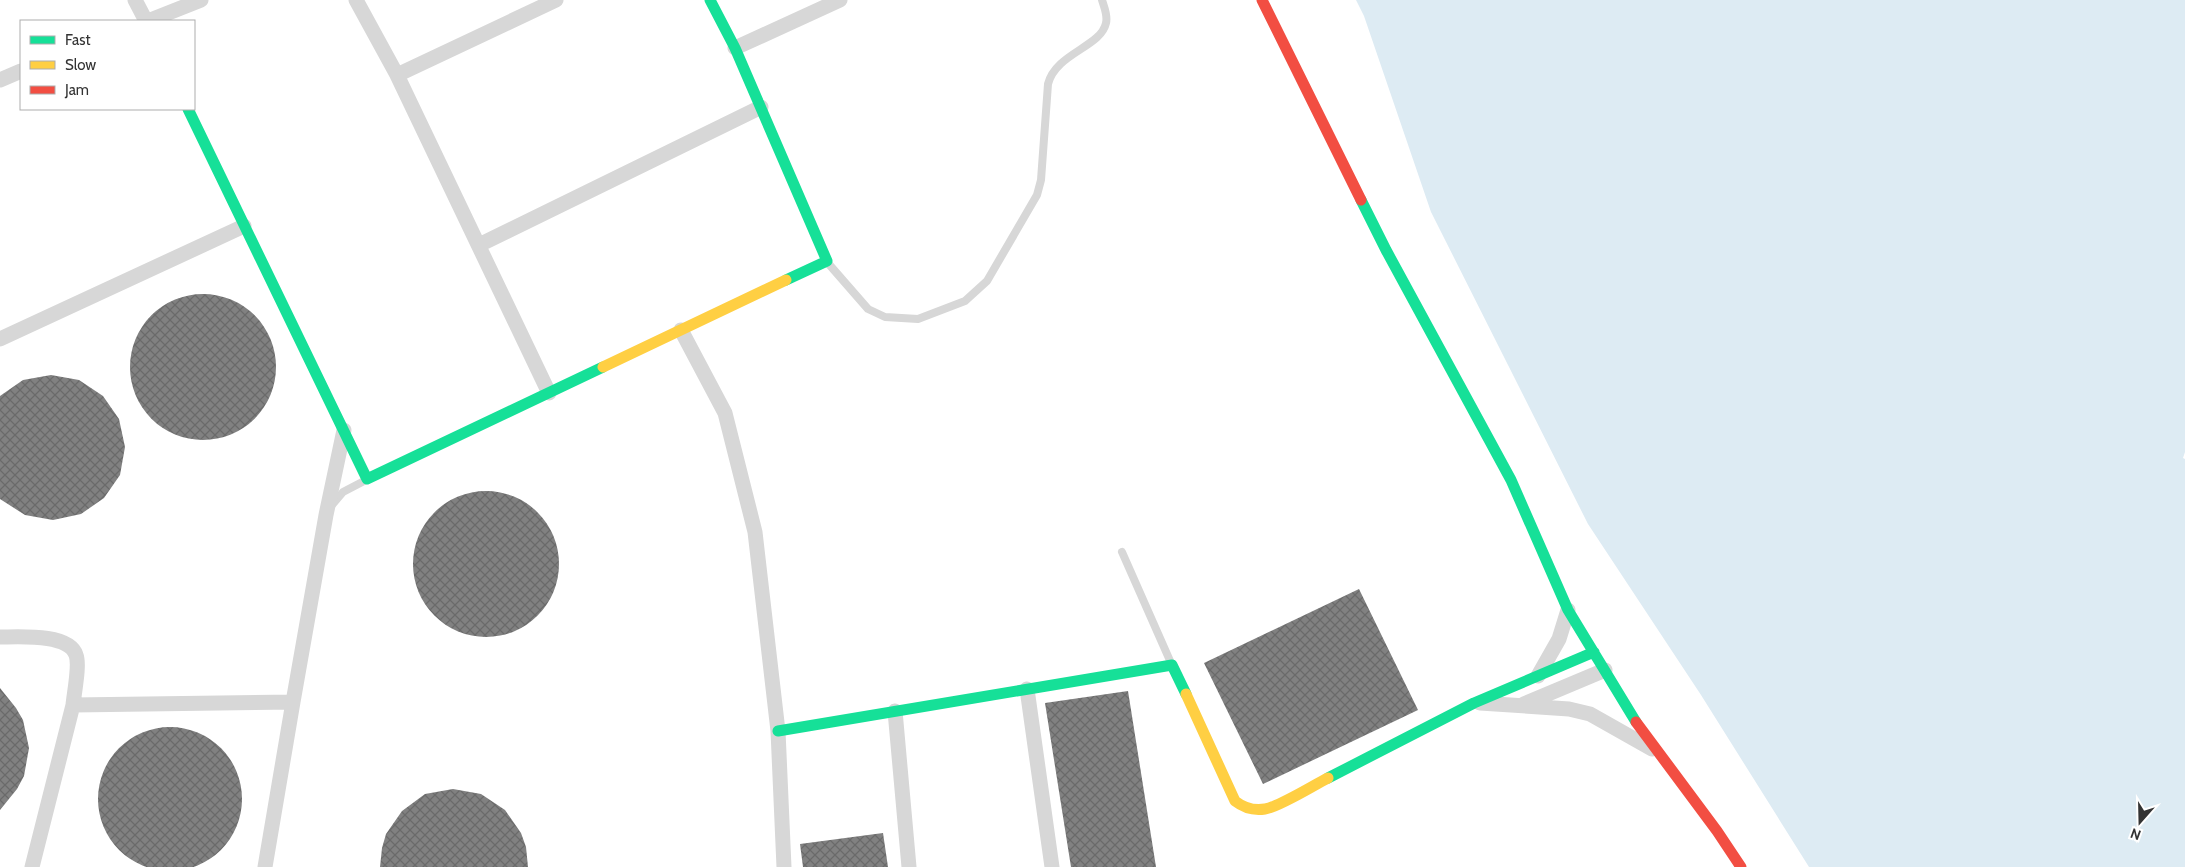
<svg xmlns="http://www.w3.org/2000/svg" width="2185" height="867" viewBox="0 0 2185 867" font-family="Cabin,sans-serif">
<defs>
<pattern id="building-cross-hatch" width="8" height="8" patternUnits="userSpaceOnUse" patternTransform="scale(1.25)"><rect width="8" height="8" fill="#818181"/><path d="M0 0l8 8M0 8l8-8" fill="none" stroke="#6a6a6a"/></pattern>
</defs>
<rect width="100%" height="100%" fill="#fff"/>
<path fill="#ddebf3" d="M1356,0h829v452l-2,6 2,1v408h-376l-108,-172 -113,-171 -157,-312 -67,-196z"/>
<path fill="url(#building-cross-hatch)" d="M130 367a73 73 0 1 1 146 0a73 73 0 1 1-146 0Z
M51,375l28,5 24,16 16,23 6,28 -5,28 -16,23 -23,16 -28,6 -28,-5 -25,-16v-103l23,-16z
M413 564a73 73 0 1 1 146 0a73 73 0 1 1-146 0Z
M1359,589l59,121 -155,74 -59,-121z
M0,688l16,20 7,12 6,28 -5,28 -7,13 -17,21z
M1128,691l28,176h-85l-26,-164z
M98 799a72 72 0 1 1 144 0a72 72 0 1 1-144 0Z
M453,789l28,5 24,16 16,23 5,14 2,20h-148l2,-19 4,-14 16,-23 23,-17z
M883,833l5,34h-85l-3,-23z"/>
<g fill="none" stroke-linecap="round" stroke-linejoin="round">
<path stroke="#d7d7d7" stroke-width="8" d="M827,262l41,47 17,8 33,2 47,-18 22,-20 50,-86 4,-15 7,-96c8,-31 53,-37 58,-61 2,-8 -2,-16 -4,-23
M332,505l11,-13 23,-12
M1122,552l49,111"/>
<path stroke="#d7d7d7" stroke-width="15" d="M135,0l11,21
M356,0l41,75 152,318
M148,21l53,-21
M735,48l105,-48
M397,75l159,-75
M0,80l21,-9
M479,245l282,-138
M681,330l44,83 30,119 23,199 6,136
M0,339l244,-113
M0,637c18,0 69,-4 76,18 4,10 -2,38 -3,50l220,-3 33,-187 18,-85
M1538,676l21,-37 9,-29
M1027,689l25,178
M1480,703l89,6 21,5 62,35
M1524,704l81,-34
M895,711l14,156
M32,867l41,-162
M265,867l28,-165"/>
<path stroke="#16e098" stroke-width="11" d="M710,0l25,48 92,213 -41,19
M188,109l179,370 236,-112
M1361,200l25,50 125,230 57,130 68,112
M778,731l394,-66 14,29
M1328,778l146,-75 120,-51"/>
<path stroke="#ffcf43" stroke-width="11" d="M603,367l183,-87
M1186,694l49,107c9,7 18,10 30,8 14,-2 49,-24 63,-31"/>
<path stroke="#f24e42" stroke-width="11" d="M1262,0l99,200
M1636,722l81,109 24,36"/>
</g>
<rect x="20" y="20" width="175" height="90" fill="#ffffff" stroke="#adadad"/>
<rect x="30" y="36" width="25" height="8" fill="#16e098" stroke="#adadad"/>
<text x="65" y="45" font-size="15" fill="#333333">Fast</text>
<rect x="30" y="61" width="25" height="8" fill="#ffcf43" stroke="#adadad"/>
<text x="65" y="70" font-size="15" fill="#333333">Slow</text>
<rect x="30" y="86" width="25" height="8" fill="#f24e42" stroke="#adadad"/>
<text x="65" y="95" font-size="15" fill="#333333">Jam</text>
<g transform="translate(2140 822) rotate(200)" stroke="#ffffff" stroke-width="4" paint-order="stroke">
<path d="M0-4L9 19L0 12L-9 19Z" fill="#333333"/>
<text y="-8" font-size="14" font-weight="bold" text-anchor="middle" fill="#333333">N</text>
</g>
</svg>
